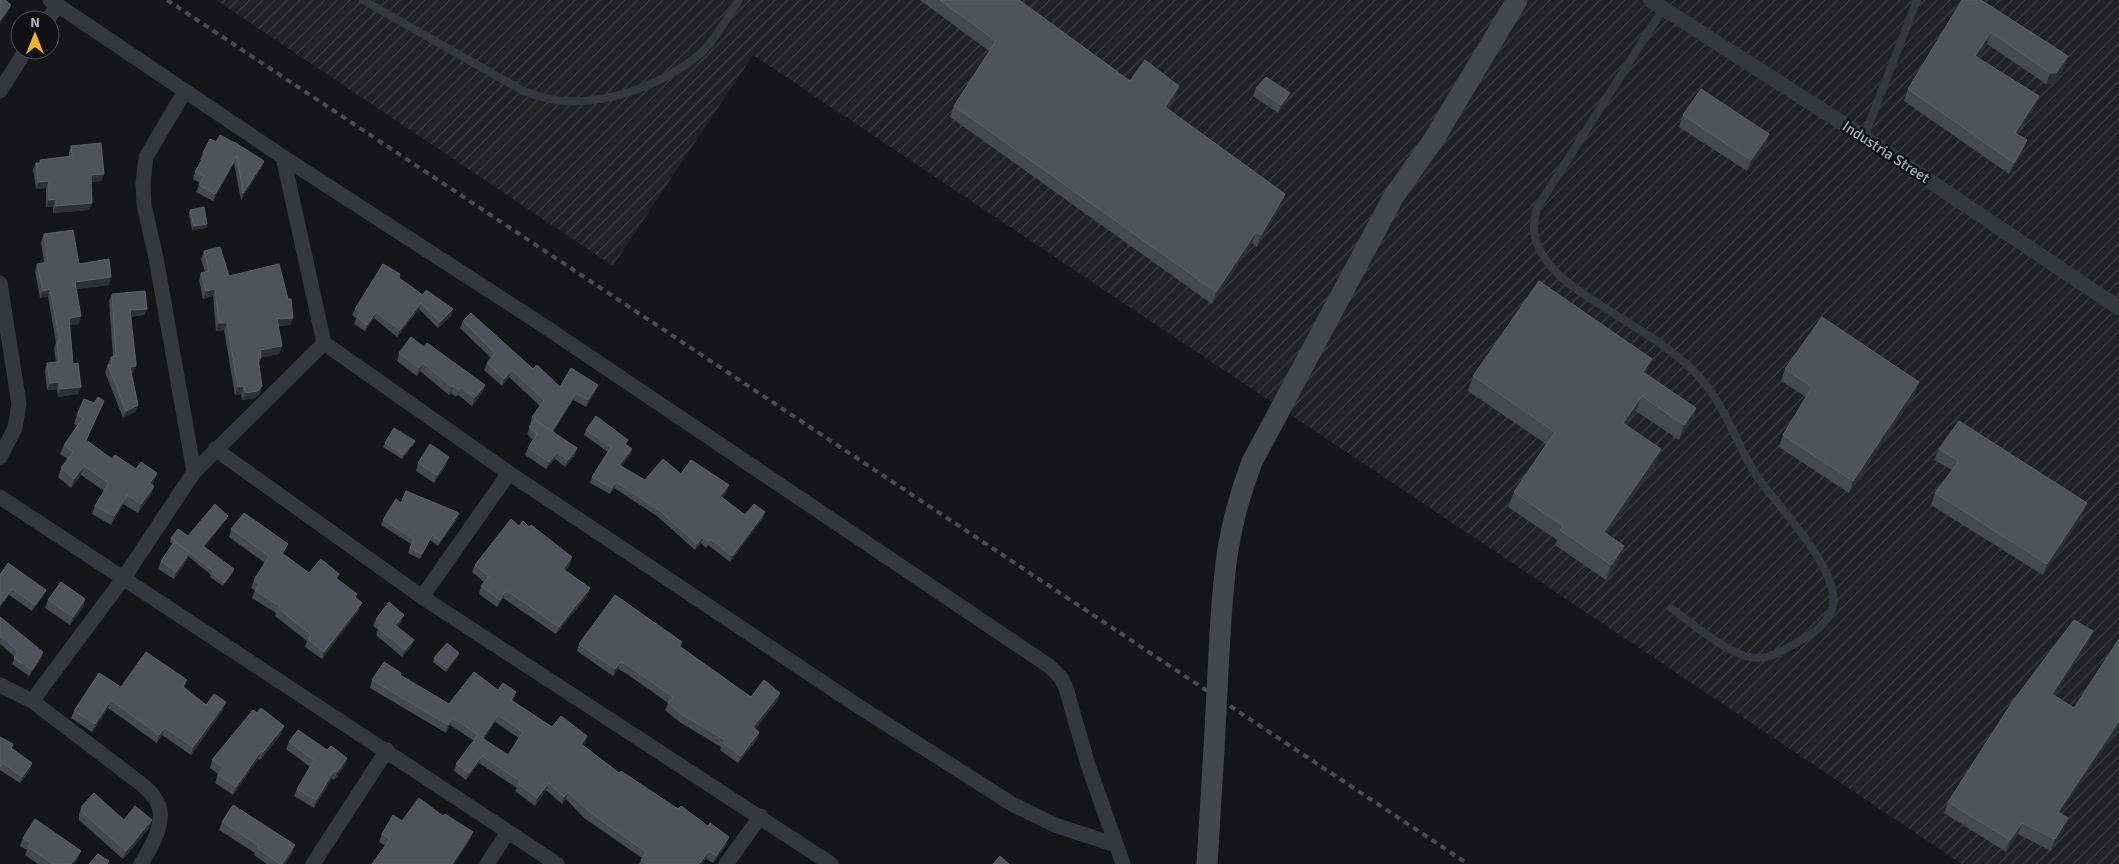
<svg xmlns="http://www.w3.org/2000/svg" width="2119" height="864" viewBox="0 0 2119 864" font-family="Signika,sans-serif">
<defs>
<pattern id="industrial-furrows" width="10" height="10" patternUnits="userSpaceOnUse" patternTransform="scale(1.25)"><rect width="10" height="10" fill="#222225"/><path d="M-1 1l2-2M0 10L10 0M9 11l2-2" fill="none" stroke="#3f3f43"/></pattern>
</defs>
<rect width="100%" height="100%" fill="#161618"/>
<path fill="url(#industrial-furrows)" d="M216,0h1903v864h-157l-1209,-809 -140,211z"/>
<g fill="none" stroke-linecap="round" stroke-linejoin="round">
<path stroke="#37383d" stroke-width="8" d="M363,0l160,91c9,3 17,6 26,8 50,10 115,-14 152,-46 15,-14 27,-36 38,-53
M1663,9l-126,199c-4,15 -5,26 2,40 12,27 40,43 63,58 34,22 73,43 100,74 25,29 35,67 56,98 20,28 82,92 75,128 -3,12 -13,22 -23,29 -14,8 -28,18 -44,22 -28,8 -72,-33 -95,-49
M1864,137l53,-137"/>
<path stroke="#37383d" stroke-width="15" d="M50,0l233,157 258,167 508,342 12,12 5,10 22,77 35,99
M1650,0l214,137 255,171
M47,20l11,-15
M0,91l26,-41
M185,91l-39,66 -3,27 1,21 12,53 38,214
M0,283l19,121 -4,24 -15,29
M324,343l185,130 346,231 157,100 43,21 61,20
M215,449l207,148 409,267
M0,497l557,367
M422,597l87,-124
M0,685l32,16 108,82c5,4 11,9 14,14 16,20 -2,49 -13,67
M32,701l91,-122 71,-107 130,-129 -41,-186
M313,864l74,-114
M487,864l21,-32
M726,864l35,-48"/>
<path stroke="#45474d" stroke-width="21" d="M1220,634c4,-66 8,-110 32,-172l142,-266 40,-57 83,-139
M1207,864l7,-115"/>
<path stroke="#4a4c52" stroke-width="4" stroke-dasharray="6 5" stroke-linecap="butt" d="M167,0l1301,864"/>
<path stroke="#45474d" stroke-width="21" d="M1214,749l6,-115"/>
</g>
<path fill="#47494d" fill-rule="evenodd" d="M920,0h99l111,81 45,17 -7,11 113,97 -24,41 -5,-4 -40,61 -262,-187 4,-11 35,-55z
M1962,0l106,56 -4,12 -12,16h-6l-59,-40 -9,14 61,38 -4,11 -17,27 5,18 -14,22 -105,-73 4,-12z
M1256,88l31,13 -9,12 -25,-17z
M1683,115l86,19 -4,12 -18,25 -68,-44z
M216,142l18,1v-1l30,19 -3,7 -20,32 -7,-37 -21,38 -17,-9 4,-9 -7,-4 2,-7 7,-11 -2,-1 3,-7z
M71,146l33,28 -3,7 -10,1 1,21 -3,7 -36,3v-7l-7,1v-19l-10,1 -3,-19 3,-7h3l1,-3 29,-3v-4z
M190,210l17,14 -1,4 -14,2 -3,-16z
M44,234l35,30 30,21 -32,4 2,35 -9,1 3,39 8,23 -3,7 -20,3 -1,-8 -10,1 -2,-20 2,-7 9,-1 -2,-14 2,-5 -8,-47 -8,2 -5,-27 2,-7 7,-1 -3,-21z
M204,251l25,25 64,42 -3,7 -12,1 4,20 -3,8 -18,3 -2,6 1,30 -5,5 -13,2 -1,-6 -6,1 -11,-65 -8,1 -3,-35 -10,3 -4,-19 2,-7 4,-1 -4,-13z
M400,274l-1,4 52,38 -13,12 -19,-19 -22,28 -23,-19 -9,13 -11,-7 2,-6 -4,-3 3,-6z
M112,294l35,15 -3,6 -14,2 3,56h-2l7,32 -3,7 -12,6 -18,-46 6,-15h2l-4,-56z
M463,321l97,66 35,5 -9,15 -13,-7 -20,32 24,16 -2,7 -10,12 -10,-8 -9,10 -21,-14 3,-7 5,-8 -6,-6 4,-9h-1l2,-8 8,-11 -31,-29 -7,9 -18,-16 3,-7 4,-5 -31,-30z
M424,347l61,38 -3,8 -10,13 -14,-11 -2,2 -5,-4 -2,2 -29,-24 -3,5 -20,-15 2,-8z
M1785,369l130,25 -66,99 -70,-46 4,-12 23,-38 -25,-16z
M1646,374l50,34 -6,15 -11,17 -43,-29 -9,14 29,39 -49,70 12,27 -13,19 -51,-35 2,-5 -49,-33 6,-15 32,-48 -78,-53 5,-15z
M100,409l-14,32 26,18 24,10 21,4 -3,8 -2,3 2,2 -3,8 -13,19 -15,-9 -12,21 -19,-11 3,-8 9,-15 -23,-16 -10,13 -13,-11 3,-9 7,-9 -8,-5 4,-9 14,-19 -4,-2 3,-9z
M586,430l40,14 4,11 -9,11 24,14 36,-6 46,17 -5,6 23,18 18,3 -33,44 -22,-17 -2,3 -5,-5 -6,7 -38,-34 -43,-28 -4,6 -20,-11 2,-6 16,-25 -24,-17z
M415,441l-2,4 -11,14 -19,-12 2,-4z
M1939,449l144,66 -40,60 -112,-70 4,-12 17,-23 -18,-10z
M418,463l28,2 -12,18 -18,-12z
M401,503l58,10 -2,6 -19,27 -8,-6 -10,19 -12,-6 3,-9 -30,-19 2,-5z
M228,516l-2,4 -22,27 29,25 -10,14 -13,-9 1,-2 -23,-19 -1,4 -13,19 -16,-10 3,-8 12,-17 -3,-2 1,-4 17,-2z
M519,526l51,39 -5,5 25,18 -3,8 -31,38 -53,-36 -6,9 -18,-13 2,-8 3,-4 -12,-10 3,-7z
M231,529l57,15 -5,10 26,19 30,1 -2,5 19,19 3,12 -37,49 -17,-12 2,-6 -32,-25 1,-3 -24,-15 3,-8 -4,-2 3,-8 11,-17 -36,-26z
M8,563l38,27 -3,6 -11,15 -23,-16z
M85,599l-2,8 -13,18 -25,-17 3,-8z
M404,615l-3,7 -4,4 14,21 -9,10 -26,-22 2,-5 -5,-4 3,-7z
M0,617l43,35 -2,7 -12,17 -17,-12 3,-7 -15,-13z
M2093,631l-5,12 -34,52 6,119 4,15 -13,22 -33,-17 -12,18 -62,-39 4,-11z
M682,642l-2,4 71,51 29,-4 -2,7 -23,29 4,3 -2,7 -19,24 -18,-13 1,-3 -43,-26 -13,-11 3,-7 -41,-29 -9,-5 -5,7 -36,-25 2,-7z
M459,653l-1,3 -12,16 -13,-10 1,-4z
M400,675l49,29 49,-14 16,9 -2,2 40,26 35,9 -4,9 36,28 108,71 -14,19 -7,-4 -4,5h-63l3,-6 -58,-40 -18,-19 -4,5 -16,-14 -11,16 -20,-15 2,-3 -38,-25 -13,17 -12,-9 2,-7 18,-23 -24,-16 -4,8 -76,-45 2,-8zM495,722l24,16 -11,17 -24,-16z
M187,680l-3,7 22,18 17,5 -32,45 -29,-20 -5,8 -49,-35 -16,24 -21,-14 3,-7 47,-24z
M257,713l27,13 -3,8 -21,26 -2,-1 -25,36 -18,-12 3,-9 -8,-6 2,-8z
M0,737l12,11 20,15 -2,7 -10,13 -20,-13z
M289,742l38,8 20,8 -2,7 -11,15 -2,-2 -18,30 -20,-12 3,-7 13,-22 -24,-18z
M82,806l42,14h28l-3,8 -26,31 -44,-39v-6z
M402,821l68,19 -84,6 -7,-4 3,-8z
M222,822l70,31 -7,11h-18l-13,-9 1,-2 -36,-23z
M23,838l55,20 -4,6h-36l-13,-9 2,-5 -7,-4z"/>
<path fill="#2f3033" d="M11,5l-2,6 -9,12v-3z
M1991,32l-4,12 -16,24 4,-12z
M2068,56l-4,12 -12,16h-6l4,-11z
M1179,86l-4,12 -14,20 4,-11z
M1290,93l-3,8 -9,12 3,-8z
M2039,96l-4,11 -24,37 4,-11z
M1769,134l-4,12 -18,25 4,-11z
M2027,140l-4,12 -14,22 5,-11z
M237,156l-3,7 -21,38 2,-7z
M264,161l-3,7 -20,32 2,-7z
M104,174l-3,7 -13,1 3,-7z
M49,181l-3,7 -10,1 2,-7z
M1285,194l-4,12 -24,41 4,-12z
M56,199l-3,7 -7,1 3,-7z
M92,203l-3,7 -36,3 3,-7z
M207,224l-1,4 -14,2 2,-4z
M1256,232l-4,11 -40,61 4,-12z
M111,277l-2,8 -36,4 2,-7z
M50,289l-2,7 -8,2 3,-7z
M215,289l-2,7 -10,3 3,-8z
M421,303l-2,6 -22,28 3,-7z
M147,309l-3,6 -17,2 3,-7z
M453,309l-2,7 -13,12 2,-6z
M376,312l-2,6 -9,13 2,-6z
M81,316l-2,8 -13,2 3,-8z
M293,318l-3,7 -16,1 3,-7z
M219,323h8l-3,7 -8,1z
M282,346l-3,8 -22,4 3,-8z
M1652,359l-6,15 -3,-2z
M423,363l-3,8 -3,5 2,-8z
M136,366l-3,7 -6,1 3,-7z
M512,370l-3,7 -7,9 2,-7z
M59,382l-2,7 -10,1 3,-7z
M1919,382l-4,12 -66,99 4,-12z
M485,385l-3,8 -10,13 2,-8z
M598,385l-3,7 -9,15 2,-7z
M244,386l-3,8 -6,1 3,-8z
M262,386l-2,7 -5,5 -13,2 3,-7z
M453,386l-2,7 -2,2 3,-8z
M81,387l-3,7 -20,3 2,-8z
M576,393l-3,7 -24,38 3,-7z
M1642,396l-6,15 -18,27 5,-15z
M138,405l-3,7 -12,6 3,-7z
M1696,408l-6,15 -11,17 5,-15z
M415,441l-2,4 -11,14 1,-4z
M577,448l-2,7 -10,12 3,-7z
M632,449l-2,6 -13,16 2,-6z
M1661,449l-5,15 -58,83 6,-15z
M558,452l-3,7 -9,10 3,-7z
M449,457l-3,8 -12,18 3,-8z
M84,466l-3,9 -10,13 3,-9z
M157,473l-3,8 -7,11 3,-9z
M616,482l-2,6 -4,6 2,-6z
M729,485l-2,6 -9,11 2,-6z
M154,486l-3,8 -13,19 3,-9z
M127,495l-4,9 -12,21 3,-9z
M2087,503l-4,12 -40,60 4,-11z
M765,512l-2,6 -33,44 2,-6z
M459,513l-2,6 -19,27 2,-5z
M228,516l-2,4 -24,30 1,-4z
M432,535l-2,5 -10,19 2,-5z
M703,537l-2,6 -6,7 2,-6z
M1624,546l-5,15 -13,19 5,-15z
M190,552l-3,8 -13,19 2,-7z
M572,557l-2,8 -9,11 2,-7z
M234,569l-1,3 -10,14 1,-3z
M590,588l-3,8 -31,38 3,-7z
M12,589l-3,6 -9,13v-3z
M46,590l-3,6 -11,15 3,-6z
M506,590l-3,8 -6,9 3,-7z
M85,599l-2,8 -13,18 3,-8z
M362,603l-3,7 -37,49 2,-7z
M404,615l-3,7 -8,10 2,-7z
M2093,631l-5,12 -41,63 5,-12z
M414,640l-3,7 -9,10 3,-7z
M43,652l-2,7 -12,17 3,-6z
M459,653l-1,3 -12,16 1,-4z
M621,662l-3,7 -5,7 2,-7z
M516,692l-2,7 -6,8 3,-7z
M780,693l-2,7 -27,35 2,-8z
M111,700l-3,8 -16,24 3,-8z
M226,702l-3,8 -32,45 2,-8z
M498,715l-3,7 -16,23 3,-7z
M453,718l-3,7 -4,8 2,-8z
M2119,721v6l-66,97 5,-12z
M284,726l-3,8 -21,26 3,-8z
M165,728l-3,7 -5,8 2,-8z
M759,732l-2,7 -19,24 3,-7z
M587,736l-2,8 -6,7 2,-7z
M261,751l-3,8 -25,36 3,-8z
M482,756l-3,7 -13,17 3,-7z
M347,758l-2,7 -11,15 3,-8z
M32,763l-2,7 -10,13 2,-6z
M334,771l-2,7 -18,30 2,-8z
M549,783l-3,7 -11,16 2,-8z
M568,792l-2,7 -4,5 2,-7z
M2068,818l-4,11 -13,22 4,-12z
M152,820l-3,8 -26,31 3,-8z
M2022,823l-4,11 -12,18 4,-12z
M473,832l-3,8 -16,24h-2z
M729,837l-2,7 -14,19 3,-7z
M295,845l-3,8 -7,11h-3z
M81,851l-3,7 -4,6h-3z
M709,851l-3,8 -4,5h-3z"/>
<path fill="#525359" stroke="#5f6168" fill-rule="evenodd" d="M0,0h5l6,5 -11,15z
M940,0h79l111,81 15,-21 34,26 -14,21 120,87 -24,41 -5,-3 -40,60 -262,-186 42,-65z
M1962,0h19l87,56 -12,17h-6l-59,-41 -16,24 64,40 -24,37 12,7 -13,23 -106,-74z
M1266,77l24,16 -9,12 -25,-17z
M1701,89l68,45 -18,26 -68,-45z
M220,135l15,8 -1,-1 30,19 -21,32 -6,-37 -22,38 -16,-9 5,-9 -9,-4 10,-18 -2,-1 7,-14 6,3z
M101,143l3,31 -13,1 1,28 -36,3v-7l-7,1v-19l-11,1 -2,-19h5l-1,-3 32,-4 -1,-10z
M204,207l3,17 -13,2 -4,-16z
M73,230l6,34 30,-5 2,18 -36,5 6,34 -12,2 4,46 5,-1 3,24 -21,2 -1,-7 -9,1 -3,-20 12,-1 -2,-21h3l-10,-52 -7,2 -6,-27 11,-2 -4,-28z
M220,247l9,29 50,-12 9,35h3l2,19 -16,1 5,27 -22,4 1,8h-3l4,28 -4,5 -13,2 -1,-7 -6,1 -11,-64h-8l-4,-34 -9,2 -5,-18 8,-2 -5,-20z
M383,264l17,10 -1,4 24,17 3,-5 27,19 -13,13 -19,-19 -21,27 -24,-18 -9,13 -10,-8 3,-4 -5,-4z
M1539,281l113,78 -9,13 53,36 -12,17 -42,-29 -19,27 38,26 -57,83 20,14 -13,19 -51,-35 3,-4 -49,-34 41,-60 -82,-56z
M145,291l2,18 -17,1 6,53v3l-6,1 8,38 -12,6 -18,-46h4l-1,-8 5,-1 -4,-62z
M471,313l62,56 4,-4 23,22 11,-19 27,17 -10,15 -12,-7 -24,38 -17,-11 42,28 -9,12 -10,-8 -9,10 -21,-14 9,-14 -8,-7 6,-8 -3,-2 12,-17 -32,-30 -8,9 -17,-16 8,-10 -32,-32z
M1822,317l97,65 -66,99 -70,-46 29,-48 -27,-18z
M411,337l13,10 3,-4 58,42 -11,13 -13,-11 -2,3 -6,-4 -1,1 -29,-24 -4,5 -20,-15z
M98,397l6,4 -18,39 26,19 3,-4 21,14 5,-7 16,11 -7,10 4,3 -13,18 -14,-9 -13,21 -19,-10 14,-23 -25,-17 -10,13 -13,-11 12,-16 -9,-7 19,-27 -6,-3 7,-16 10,4z
M596,416l32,24 -3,4 7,5 -13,16 26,15 18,-21 18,15 10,-14 38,25 -9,11 25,19 9,-11 11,8 -33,44 -22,-17 -2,3 -5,-5 -6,7 -38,-34 -43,-28 -4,6 -20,-11 19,-30 -25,-17z
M1959,421l128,82 -40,61 -112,-71 24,-32 -20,-12z
M394,428l21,13 -12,14 -18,-12z
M430,444l19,13 -12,18 -19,-12z
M406,491l53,22 -19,28 -8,-6 -10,19 -12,-6 4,-9 -31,-19 13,-21 5,4z
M215,504l13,12 -25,30 31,23 -10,14 -12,-10 1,-2 -42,-33 7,-9 10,7z
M244,513l44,31 -6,9 27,20 12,-14 18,15 -3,4 21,16 -2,3 7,6 -38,49 -16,-13 3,-4 -33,-27 2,-2 -25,-15 4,-7 -5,-4 15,-24 -38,-27z
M511,519l8,7 4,-5 6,6 2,-2 41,32 -9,12 27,19 -31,39 -53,-37 -6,10 -19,-14 8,-10 -14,-11z
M174,542l16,10 -14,20 -15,-11z
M8,563l38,27 -11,15 -23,-16 -12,16v-30z
M61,582l24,17 -12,18 -25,-17z
M615,595l67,47 -3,4 72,51 13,-17 16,13 -27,34 6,5 -18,24 -18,-13 2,-3 -44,-26 -13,-11 5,-6 -43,-30 -9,-5 -6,7 -36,-25z
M389,602l15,13 -9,10 19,15 -9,10 -27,-22 4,-4 -6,-5z
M0,617l43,35 -11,18 -18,-12 4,-7 -18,-15z
M2074,620l19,11 -41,63 22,14 45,-69v82l-61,91 10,6 -13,21 -33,-16 -12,17 -62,-38 65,-101z
M447,643l12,10 -12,15 -13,-10z
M146,652l41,28 -5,6 24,19 8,-11 12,8 -33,45 -28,-19 -6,7 -48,-35 -16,24 -21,-13 25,-38 22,14z
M384,662l17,11 -1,2 49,29 25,-32 24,18 5,-7 13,9 -5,8 41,27 9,-11 26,20 -6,8 38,29 2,-2 57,38 3,-3 27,20 2,-3 19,14 -13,19 -7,-5 -10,13h-53l-5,-4 5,-8 -59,-42 -19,-18 -4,5 -15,-14 -12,15 -19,-14 2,-3 -38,-25 -13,17 -13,-9 22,-29 -25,-17 -5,7 -76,-45zM498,715l25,17 -15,23 -26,-17z
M261,708l23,18 -21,26 -2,-1 -25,36 -18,-12 5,-8 -11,-7 41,-50 4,3z
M298,730l29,20 4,-4 16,12 -10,14 -3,-1 -18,29 -19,-11 17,-29 -25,-18z
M0,737l13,7 -2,4 21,15 -10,14 -19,-14 -3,4z
M94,793l30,27 11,-14 17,14 -26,31 -44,-39v-6z
M419,798l24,18 2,-2 28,18 -21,32h-80l18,-25 -8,-5 11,-19 9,6z
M233,805l62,40 -13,19h-2l-23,-16 2,-2 -37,-24z
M35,819l46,32 -10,13h-18l-25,-17 3,-4 -8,-5z
M98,854l11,7 -2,3h-18z
M1000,856l9,8h-16z"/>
<g text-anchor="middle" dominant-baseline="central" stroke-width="5" stroke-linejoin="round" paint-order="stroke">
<g font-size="15" fill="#a8adb8" stroke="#111113">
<text transform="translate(1886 152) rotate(33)">Industria Street</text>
</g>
</g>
<g transform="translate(35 35)"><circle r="24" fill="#111113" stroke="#4d4f55"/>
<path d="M0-4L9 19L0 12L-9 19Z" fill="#f2b134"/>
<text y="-8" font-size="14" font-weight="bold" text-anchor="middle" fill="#a8adb8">N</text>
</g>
</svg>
